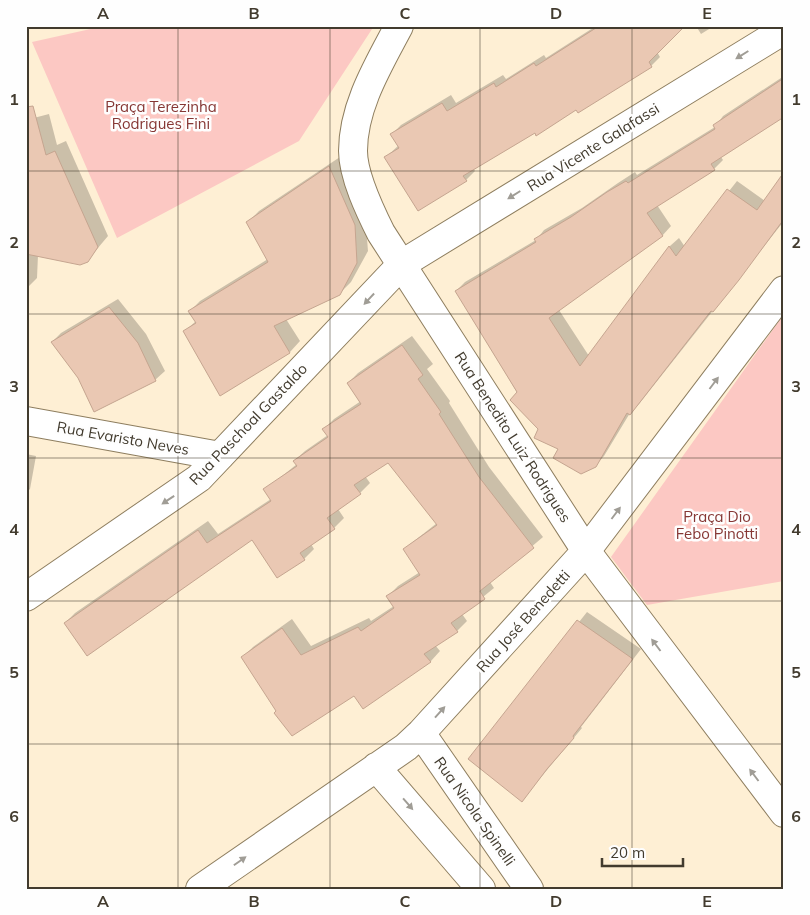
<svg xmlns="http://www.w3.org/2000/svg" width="810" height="915" viewBox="0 0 810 915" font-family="Mulish,sans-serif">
<rect width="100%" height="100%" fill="#feefd4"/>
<path fill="#fcc8c3" d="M104,26h270l-75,115 -182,97 -85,-196z
M784,314v267l-137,24 -36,-48z"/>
<path fill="#0003" d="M596,26h87l-26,26 3,5 -9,9 -178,102 2,3 -9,9 -80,-23 13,-12 -7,-11 9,-9 50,-30 5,8 47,-28 3,4 38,-24 2,3z
M696,26h18l-13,8z
M784,76v39l-63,42 2,3 -9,9 -57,36 14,21 -9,10 -103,74 30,46 81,-110 9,-8 6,9 52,-66 28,20 19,-21v41l-145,183 -9,9 -26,43 -9,10 -35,-17 -21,-20 -83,-138 9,-9 71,-42 8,-10 38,-22 36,-25 17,-11 2,3 78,-48 8,-11z
M49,114l8,31 9,-4 42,95 -21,25 -49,-6 -1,23 -11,11v-169z
M340,157l25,57 3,37 -17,31 -12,12 -53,25 14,22 -10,11 -70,43 -35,-64 11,-10 -6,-10 10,-10 68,-42 -20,-37 11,-11z
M118,299l28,35 19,37 -10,9 -76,-2 -27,-36 9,-9z
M412,336l21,28 -6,5 23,32 -1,2 40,64 54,70 -53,45 4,6 -32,26 5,7 -10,10 -22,14 5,6 -9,10 -68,46 -9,-12 -77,16 -34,-54 10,-10 39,-28 19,27 58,-28 2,3 23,-15 -6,-10 10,-10 22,-14 -16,-23 33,-26 -49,-61 -23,14 5,7 -10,10 -22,16 6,9 -10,10 -23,16 3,5 -10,10 -51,-20 -188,84 10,-10 133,-92 10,13 53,-35 -6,-9 32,-26 -3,-3 11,-10 23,-16 -4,-6 10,-10 27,-18 -13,-18 10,-10z
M26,454l10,2 -6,33 -4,4z
M587,612l54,37 -60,78 1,1 -60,72 -52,-41z"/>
<path fill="#eac8b3" stroke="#c5a590" d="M599,26h86l-36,36 3,5 -74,46 -2,-3 -40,26 -1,-3 -72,43 4,5 -49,30 -34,-54 15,-9 -9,-14 52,-31 5,8 47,-28 2,4 38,-24 2,3z
M784,78v39l-73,47 4,6 -68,43 16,23 -114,82 31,48 89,-120 7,10 51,-67 30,21 27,-38v47l-45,61 -26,32 -2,-1 -81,104 -3,-2 -31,54 -15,7 -28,-16 5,-9 -24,-11 4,-9 -28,-29 7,-8 -62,-101 81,-49 -2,-3 37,-22 36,-25 19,-11 2,2 87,-54 -2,-4z
M33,106l13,49 9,-4 43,96 -10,15 -8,3 -54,-11v-147z
M329,166l26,59 2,38 -17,32 -66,31 16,27 -70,43 -37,-65 13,-8 -8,-12 80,-49 -22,-40z
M109,307l29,36 18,38 -62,31 -16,-34 -27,-36z
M402,345l21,30 -5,4 23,33 -2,2 40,63 55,71 -54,43 5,8 -34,24 7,9 -34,22 7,8 -68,47 -9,-13 -62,40 -18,-23 2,-2 -35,-54 41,-29 19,27 57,-28 3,4 33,-23 -8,-12 34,-21 -17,-26 34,-24 -49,-62 -34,22 7,9 -34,24 8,11 -35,24 5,7 -28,18 -25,-38 -165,116 -23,-33 134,-93 9,13 64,-42 -8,-12 34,-23 -4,-5 35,-24 -6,-8 39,-25 -14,-21z
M577,620l56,39 -60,77 1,2 -27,31 -25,33 -54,-43z"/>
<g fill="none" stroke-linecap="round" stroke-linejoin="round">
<g stroke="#8e7e5f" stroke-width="30">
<path id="minor" d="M399,26c-20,38 -46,80 -46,125 0,25 17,60 28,82l205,318
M26,421l194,35
M26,597l173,-119 203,-214 382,-234
M421,733l108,156
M376,767l105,122
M200,889l206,-142 15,-14 165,-182 198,-261"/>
</g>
<g stroke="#8e7e5f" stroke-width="30">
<path id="tertiary" d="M586,551l198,262"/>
</g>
<use href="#minor" stroke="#fff" stroke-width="28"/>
<use href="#tertiary" stroke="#fff" stroke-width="28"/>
</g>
<defs><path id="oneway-solid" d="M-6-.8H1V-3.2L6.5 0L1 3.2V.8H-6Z" transform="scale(1.25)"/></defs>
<g fill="#a09d96">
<use href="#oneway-solid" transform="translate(742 55) rotate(148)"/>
<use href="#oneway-solid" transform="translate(514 195) rotate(148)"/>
<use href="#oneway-solid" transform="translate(369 299) rotate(133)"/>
<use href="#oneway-solid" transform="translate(714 383) rotate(-53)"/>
<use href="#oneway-solid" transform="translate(168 500) rotate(146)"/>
<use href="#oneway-solid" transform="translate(616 513) rotate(-53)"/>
<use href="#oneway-solid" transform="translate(656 645) rotate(-127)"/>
<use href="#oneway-solid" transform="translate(440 712) rotate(-48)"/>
<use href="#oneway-solid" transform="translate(754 775) rotate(-127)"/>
<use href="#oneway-solid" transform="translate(408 804) rotate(49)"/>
<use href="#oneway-solid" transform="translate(240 861) rotate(-35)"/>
</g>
<path fill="none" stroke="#423b2e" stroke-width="1" stroke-opacity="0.55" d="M178,26v863M330,26v863M480,26v863M632,26v863M26,171h758M26,314h758M26,458h758M26,601h758M26,744h758"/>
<g text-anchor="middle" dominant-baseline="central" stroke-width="5" stroke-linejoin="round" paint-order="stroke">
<g font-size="15" fill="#863734" stroke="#fefefe">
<text x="161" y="106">Praça Terezinha<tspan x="161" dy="17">Rodrigues Fini</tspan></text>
<text x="717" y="516">Praça Dio<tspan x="717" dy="17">Febo Pinotti</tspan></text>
</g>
<g font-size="15" fill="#423b2e" stroke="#fefefe">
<text transform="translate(593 147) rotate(-32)">Rua Vicente Galafassi</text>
<text transform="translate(248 424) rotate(-46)">Rua Paschoal Gastaldo</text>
<text transform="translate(513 437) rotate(57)">Rua Benedito Luiz Rodrigues</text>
<text transform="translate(123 438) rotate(10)">Rua Evaristo Neves</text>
<text transform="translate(523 621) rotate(-48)">Rua José Benedetti</text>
<text transform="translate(475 811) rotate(55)">Rua Nicola Spinelli</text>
</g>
</g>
<rect width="810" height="915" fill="none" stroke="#fefefe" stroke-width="55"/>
<path d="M602 858v8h81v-8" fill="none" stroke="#423b2e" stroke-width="2.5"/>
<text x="610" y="858" font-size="15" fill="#423b2e" stroke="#fefefe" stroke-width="4" paint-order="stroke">20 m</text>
<rect x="28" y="28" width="754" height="860" fill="none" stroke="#423b2e" stroke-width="2"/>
<g font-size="16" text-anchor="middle" font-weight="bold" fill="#423b2e">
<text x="103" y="19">A</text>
<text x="254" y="19">B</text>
<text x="405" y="19">C</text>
<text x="556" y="19">D</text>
<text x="707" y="19">E</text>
<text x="14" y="105">1</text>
<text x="796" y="105">1</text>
<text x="14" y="248">2</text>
<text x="796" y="248">2</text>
<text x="14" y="392">3</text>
<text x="796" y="392">3</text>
<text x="14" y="535">4</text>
<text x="796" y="535">4</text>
<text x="14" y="678">5</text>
<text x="796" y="678">5</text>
<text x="14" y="822">6</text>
<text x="796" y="822">6</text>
<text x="103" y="907">A</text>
<text x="254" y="907">B</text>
<text x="405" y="907">C</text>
<text x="556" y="907">D</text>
<text x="707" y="907">E</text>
</g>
</svg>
